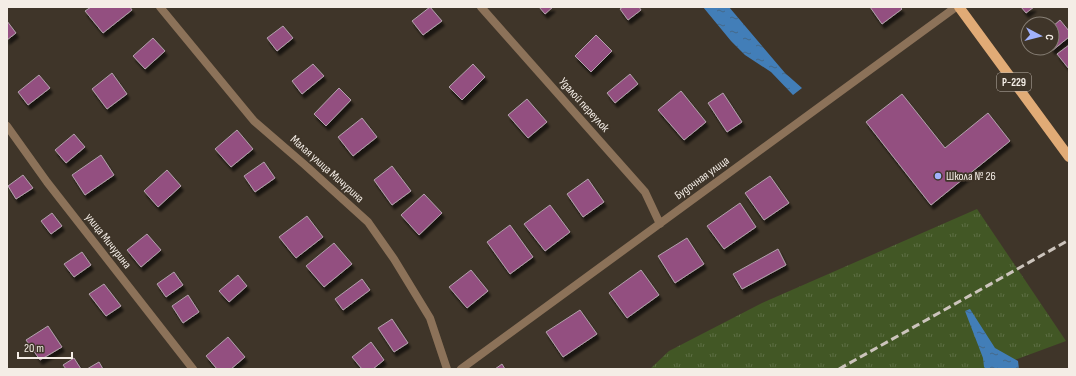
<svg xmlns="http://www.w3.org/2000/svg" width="1076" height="376" viewBox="0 0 1076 376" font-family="'Sofia Sans Condensed',sans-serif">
<defs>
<pattern id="grass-tufts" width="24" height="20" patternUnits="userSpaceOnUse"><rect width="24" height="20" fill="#425725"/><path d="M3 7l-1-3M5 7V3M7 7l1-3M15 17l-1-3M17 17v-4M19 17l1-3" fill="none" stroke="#5e6f45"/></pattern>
<pattern id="water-ripples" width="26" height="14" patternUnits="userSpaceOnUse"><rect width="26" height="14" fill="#427eb8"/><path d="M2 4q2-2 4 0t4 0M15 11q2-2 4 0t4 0" fill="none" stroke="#45688a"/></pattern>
<filter id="shadow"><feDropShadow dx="2.5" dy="4.5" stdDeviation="1" flood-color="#0009"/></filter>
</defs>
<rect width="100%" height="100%" fill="#3f3529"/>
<path fill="url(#grass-tufts)" d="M977,209l89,132 -76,28h-340l19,-18 93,-48z"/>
<path fill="url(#water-ripples)" d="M703,7h26l56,66 17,15 -9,7 -22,-23 -26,-17 -14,-14z
M970,309l25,39 23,13 1,8h-33l-2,-2 -1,-9 -18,-47z"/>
<path fill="#934f80" stroke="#b2a2ac" filter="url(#shadow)" d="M91,7h39l2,3 -29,23 -18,-22z
M430,7l12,14 -19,14 -11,-14z
M539,7h14l-8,7z
M623,7h16l2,3 -13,10 -8,-11z
M870,7h30l2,2 -20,15z
M1021,7h13l-8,6z
M1060,20l9,11v6l-16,13 -2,-2 1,-21z
M7,21l9,12 -9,7z
M283,26l10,12 -16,13 -10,-13z
M596,35l16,16 -21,21 -16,-16z
M153,38l12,13 -20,18 -12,-13z
M1069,45v24l-12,-15z
M313,64l11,12 -22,18 -10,-13z
M473,64l12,13 -23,23 -13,-13z
M112,73l15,21 -20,15 -15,-20z
M630,74l8,10 -23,19 -8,-10z
M39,75l11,13 -22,17 -10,-13z
M339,88l12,12 -25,26 -12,-12z
M681,91l25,31 -22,18 -26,-30z
M723,93l19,29 -15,10 -19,-29z
M902,94l43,54 43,-35 22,28 -79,64 -65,-83z
M527,99l20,23 -19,16 -20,-23z
M362,118l15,19 -24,19 -15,-19z
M237,130l16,19 -22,18 -16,-18z
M74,134l11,13 -19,16 -11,-13z
M101,155l13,20 -29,20 -13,-20z
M264,162l11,16 -20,14 -11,-16z
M392,166l19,25 -19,14 -18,-25z
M167,170l14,16 -23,21 -14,-16z
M23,175l10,13 -17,11 -8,-13z
M770,176l19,27 -25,17 -19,-27z
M588,179l16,23 -21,15 -16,-23z
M424,194l18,19 -23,22 -18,-20z
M740,203l16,24 -32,22 -17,-23z
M550,205l20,27 -25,19 -21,-27z
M52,213l10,13 -11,8 -10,-13z
M307,216l16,21 -27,21 -17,-21z
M510,225l23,32 -23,17 -23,-32z
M147,234l14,16 -20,17 -14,-17z
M687,238l17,26 -29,19 -17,-27z
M334,243l18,21 -28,23 -18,-21z
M778,249l8,16 -44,24 -9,-15z
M82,252l9,13 -17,12 -10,-13z
M471,270l17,21 -21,17 -18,-21z
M641,270l18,25 -32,23 -18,-25z
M174,272l9,13 -17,12 -9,-13z
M238,275l9,11 -18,16 -10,-11z
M362,279l8,11 -27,20 -8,-11z
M104,284l17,22 -15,10 -17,-22z
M188,295l11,17 -16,11 -11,-17z
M580,310l17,24 -34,23 -17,-25z
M392,319l16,24 -14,9 -16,-24z
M48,326l14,21 -22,13 -14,-20z
M228,337l17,20 -14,12h-14l-11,-13z
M371,342l13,18 -11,9h-11l-10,-12z
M74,358l7,11h-15l-3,-4z
M99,362l4,7h-16z
M502,364l3,5h-10z"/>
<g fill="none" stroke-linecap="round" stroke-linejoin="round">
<path stroke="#8c7259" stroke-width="8" d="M160,7l94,114 51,44 63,57 26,37 36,59 17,51
M481,7l164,185 15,32
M7,126l40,56 146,187
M461,369l495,-362"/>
<path stroke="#e1ab76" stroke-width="10" d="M959,7l110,150"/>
<path stroke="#ccc4bc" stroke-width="3" stroke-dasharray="8 4" stroke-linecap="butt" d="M839,369l230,-129"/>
</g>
<circle fill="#a1b2fd" stroke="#3f3529" stroke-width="1.5" cx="938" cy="176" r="4"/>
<g text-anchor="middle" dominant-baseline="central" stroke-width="3.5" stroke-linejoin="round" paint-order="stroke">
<rect fill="#3f3529" stroke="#beb6ad" stroke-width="1" x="997" y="73" width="34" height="18" rx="3"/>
<g font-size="11" font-weight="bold" fill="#f4ede6">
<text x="1014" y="82">Р-229</text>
</g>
<g font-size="12" fill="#f4ede6" stroke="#3f3529">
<text transform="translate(584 105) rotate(48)">Удалой переулок</text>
<text transform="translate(327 169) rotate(42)">Малая улица Мичурина</text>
<text transform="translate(702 178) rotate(-36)">Будочная улица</text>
<text transform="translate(108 241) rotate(52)">улица Мичурина</text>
</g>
<g font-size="12" fill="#f4ede6" stroke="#3f3529" text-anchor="start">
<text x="946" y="176">Школа № 26</text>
</g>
</g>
<rect width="1076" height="376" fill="none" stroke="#f4ede6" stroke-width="16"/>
<g transform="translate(1040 36) rotate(97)"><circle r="19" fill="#3f3529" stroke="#877f75"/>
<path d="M0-3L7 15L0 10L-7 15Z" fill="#a1b2fd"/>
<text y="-6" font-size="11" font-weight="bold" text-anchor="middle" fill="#f4ede6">С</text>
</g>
<path d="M18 352v6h54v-6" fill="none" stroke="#f4ede6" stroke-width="2"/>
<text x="24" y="352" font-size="12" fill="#f4ede6" stroke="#3f3529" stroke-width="3" paint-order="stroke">20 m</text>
</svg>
